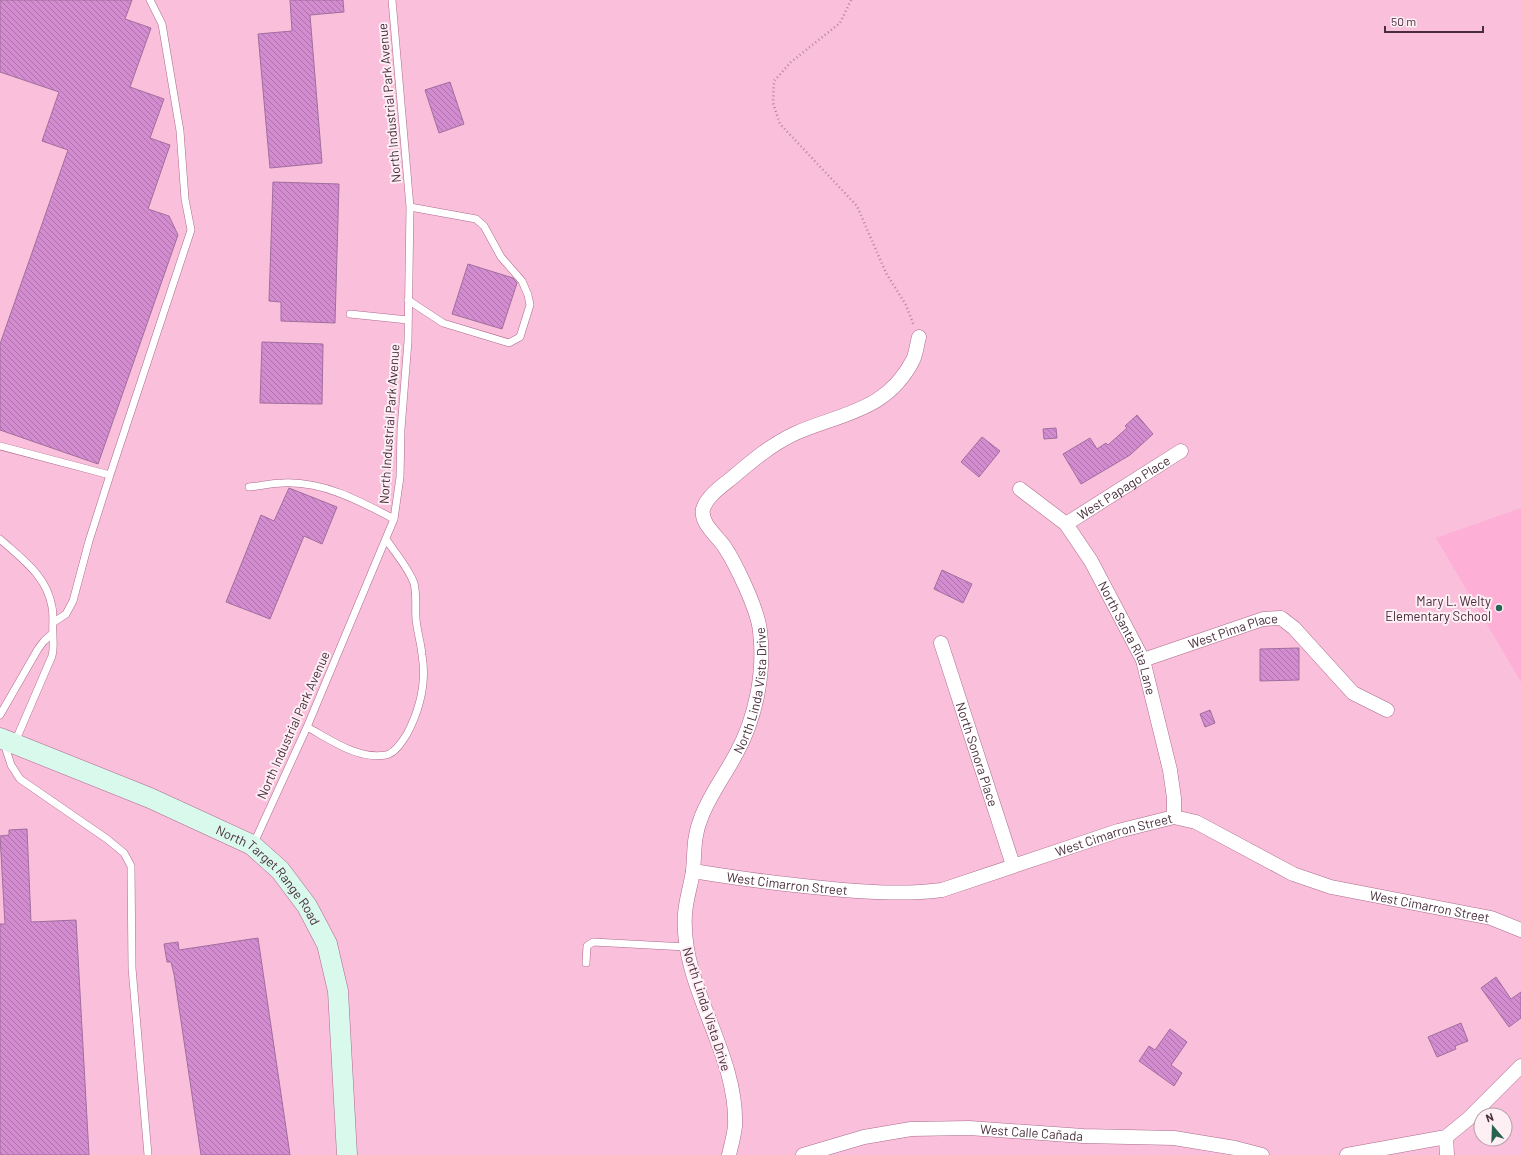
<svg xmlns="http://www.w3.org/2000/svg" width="1521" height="1155" viewBox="0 0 1521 1155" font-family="Barlow,sans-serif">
<defs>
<pattern id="building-back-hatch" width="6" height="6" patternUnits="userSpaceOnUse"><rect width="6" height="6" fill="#d28ccf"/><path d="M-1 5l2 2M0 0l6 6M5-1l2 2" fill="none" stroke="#ac73a9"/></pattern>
</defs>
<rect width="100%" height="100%" fill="#f9bfdb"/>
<path fill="#fdafd5" d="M1521,508v174l-85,-144z"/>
<path fill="url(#building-back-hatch)" stroke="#a16e9e" d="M0,0h132l-7,19 26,9 -21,59 34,12 -14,39 20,7 -22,64 21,7 9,19 -80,229 -98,-34v-86l68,-194 -26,-9 17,-49 -59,-20z
M290,0h53l1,12 -34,3 12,148 -52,5 -12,-134 34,-3z
M450,82l14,42 -25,9 -14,-43z
M273,182l66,2 -4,139 -54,-2v-19l-12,-1z
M468,264l45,14 4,5 -15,46 -50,-15z
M262,342l61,2 -1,60 -62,-1z
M1137,415l16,19 -23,21 -49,29 -18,-30 27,-16 7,11 9,-6 2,2 19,-17 -2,-2z
M1056,428l1,10 -13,1 -1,-10z
M982,437l18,14 -21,26 -18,-15z
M289,488l48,19 -15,37 -18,-8 -34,83 -44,-17 35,-87 13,6z
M942,570l30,14 -9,19 -29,-14z
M1299,648v32l-39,1v-32z
M1210,710l5,13 -10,4 -5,-13z
M27,829l4,93 45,-2 13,235h-89v-231h5l-5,-88 9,-1v-5z
M258,938l32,217h-89l-27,-181 -3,-12h-4l-3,-18 14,-2 1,8z
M1496,977l15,22 10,-7v26l-12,9 -28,-39z
M1461,1023l7,18 -13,5 1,3 -19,8 -9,-20z
M1170,1029l17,13 -16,23 11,8 -8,13 -35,-25 10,-15 6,4z"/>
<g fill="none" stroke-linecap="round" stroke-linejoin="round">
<g stroke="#ac6b8c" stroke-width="8">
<path id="lane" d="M408,300l35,23 66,20 11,-6 10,-32 -2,-10 -6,-14 -21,-24 -17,-31 -8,-7 -66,-12
M350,314l58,6
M0,446l110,29 -21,66 -16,60 -7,13 -12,8
M110,475l81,-245 -6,-31 -5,-68 -18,-107 -12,-24
M249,487c11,-1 23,-4 34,-4 40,-2 77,18 111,36
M0,539c22,20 47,37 52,68 2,9 0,18 1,28 0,8 1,13 -1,21l-37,86
M0,715l38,-66 6,-8 8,-7
M307,727c24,13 51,33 79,28 9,-2 16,-13 21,-21 13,-25 20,-50 15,-79 -1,-12 -5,-24 -6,-36 -1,-12 1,-24 -2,-36 -6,-16 -19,-30 -28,-44
M4,743l7,22 9,14 87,60 17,14 7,13 1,102 16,187
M253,845l54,-118 87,-208 6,-42 1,-48 7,-88 2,-134 -18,-207
M586,963l1,-17 6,-4 93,5"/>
</g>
<g stroke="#ac6b8c" stroke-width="15">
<g id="street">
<path id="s1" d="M1020,489l46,35 25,37 52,99 27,110 4,28v19"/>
<path id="s2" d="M1066,524l115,-73"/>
<path id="s3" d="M941,643l72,222"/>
<path id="s4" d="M1143,660l120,-41 18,-1 13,10 59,65 34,17"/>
<path id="s5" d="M693,871c43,7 86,13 130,17 40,4 80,7 119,2l176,-59 56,-14 22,5 97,52 38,13 160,31 30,12"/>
<path d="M1446,1137l1,18"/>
<path id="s6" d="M729,1155c2,-9 5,-19 6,-29 3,-74 -55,-139 -50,-212 1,-15 6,-29 8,-43 2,-20 0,-33 8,-53 8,-22 24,-43 35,-64 20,-36 29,-82 24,-123 -2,-21 -24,-67 -36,-85 -7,-10 -24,-23 -21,-37 4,-13 19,-23 30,-32 20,-17 39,-33 63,-44 46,-20 91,-22 117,-73 3,-6 4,-16 6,-23"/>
<path id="s7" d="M803,1155l61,-18 47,-8 58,-1 114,8 91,2 61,10 27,7"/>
<path d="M1347,1155l99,-18 22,-18 53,-53"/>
</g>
</g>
<g stroke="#ac6b8c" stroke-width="21">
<g id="secondary">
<path id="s8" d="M0,738l150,60 102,47 28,25 27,36 20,38 11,47 9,164"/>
</g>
</g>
<path stroke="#b3859b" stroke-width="2.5" stroke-dasharray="1 3" stroke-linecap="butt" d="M851,0l-11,23 -49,39 -17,19 -1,22 7,21 77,82 29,67 20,32 8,21"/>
<use href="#lane" stroke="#fff" stroke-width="7"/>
<use href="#street" stroke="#fff" stroke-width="14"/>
<use href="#secondary" stroke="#d9f9ed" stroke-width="20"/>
</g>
<circle fill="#276450" stroke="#feeff5" stroke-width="1.5" cx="1499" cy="608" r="4"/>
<g text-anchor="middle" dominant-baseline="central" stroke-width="4" stroke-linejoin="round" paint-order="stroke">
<g font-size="13" fill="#492d3b" stroke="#feeff5">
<text transform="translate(389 103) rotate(-95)">North Industrial Park Avenue</text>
<text transform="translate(389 424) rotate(-86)">North Industrial Park Avenue</text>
<text stroke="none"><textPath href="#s2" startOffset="68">West Papago Place</textPath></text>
<text stroke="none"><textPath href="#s4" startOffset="95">West Pima Place</textPath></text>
<text stroke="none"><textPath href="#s1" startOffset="188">North Santa Rita Lane</textPath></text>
<text stroke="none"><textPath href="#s6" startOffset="486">North Linda Vista Drive</textPath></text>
<text transform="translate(293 725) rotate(-66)">North Industrial Park Avenue</text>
<text stroke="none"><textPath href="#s3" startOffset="117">North Sonora Place</textPath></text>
<text stroke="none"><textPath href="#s5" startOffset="431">West Cimarron Street</textPath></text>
<text stroke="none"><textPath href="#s8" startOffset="306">North Target Range Road</textPath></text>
<text stroke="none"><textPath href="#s5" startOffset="95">West Cimarron Street</textPath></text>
<text stroke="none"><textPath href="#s5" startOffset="767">West Cimarron Street</textPath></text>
<text transform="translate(707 1009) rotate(72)">North Linda Vista Drive</text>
<text stroke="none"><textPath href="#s7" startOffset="232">West Calle Cañada</textPath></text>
</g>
<g font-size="13" fill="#492d3b" stroke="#feeff5" text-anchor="end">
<text x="1491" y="601">Mary L. Welty<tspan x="1491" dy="15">Elementary School</tspan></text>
</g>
</g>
<g transform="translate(1493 1127) rotate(341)"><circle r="19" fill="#feeff5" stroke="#b6a1ab"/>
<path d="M0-3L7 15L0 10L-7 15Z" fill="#276450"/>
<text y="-6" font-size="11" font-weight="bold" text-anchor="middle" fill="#492d3b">N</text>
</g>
<path d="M1385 26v6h98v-6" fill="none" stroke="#492d3b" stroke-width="2"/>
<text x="1391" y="26" font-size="12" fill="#492d3b" stroke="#feeff5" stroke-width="3" paint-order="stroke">50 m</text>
</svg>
